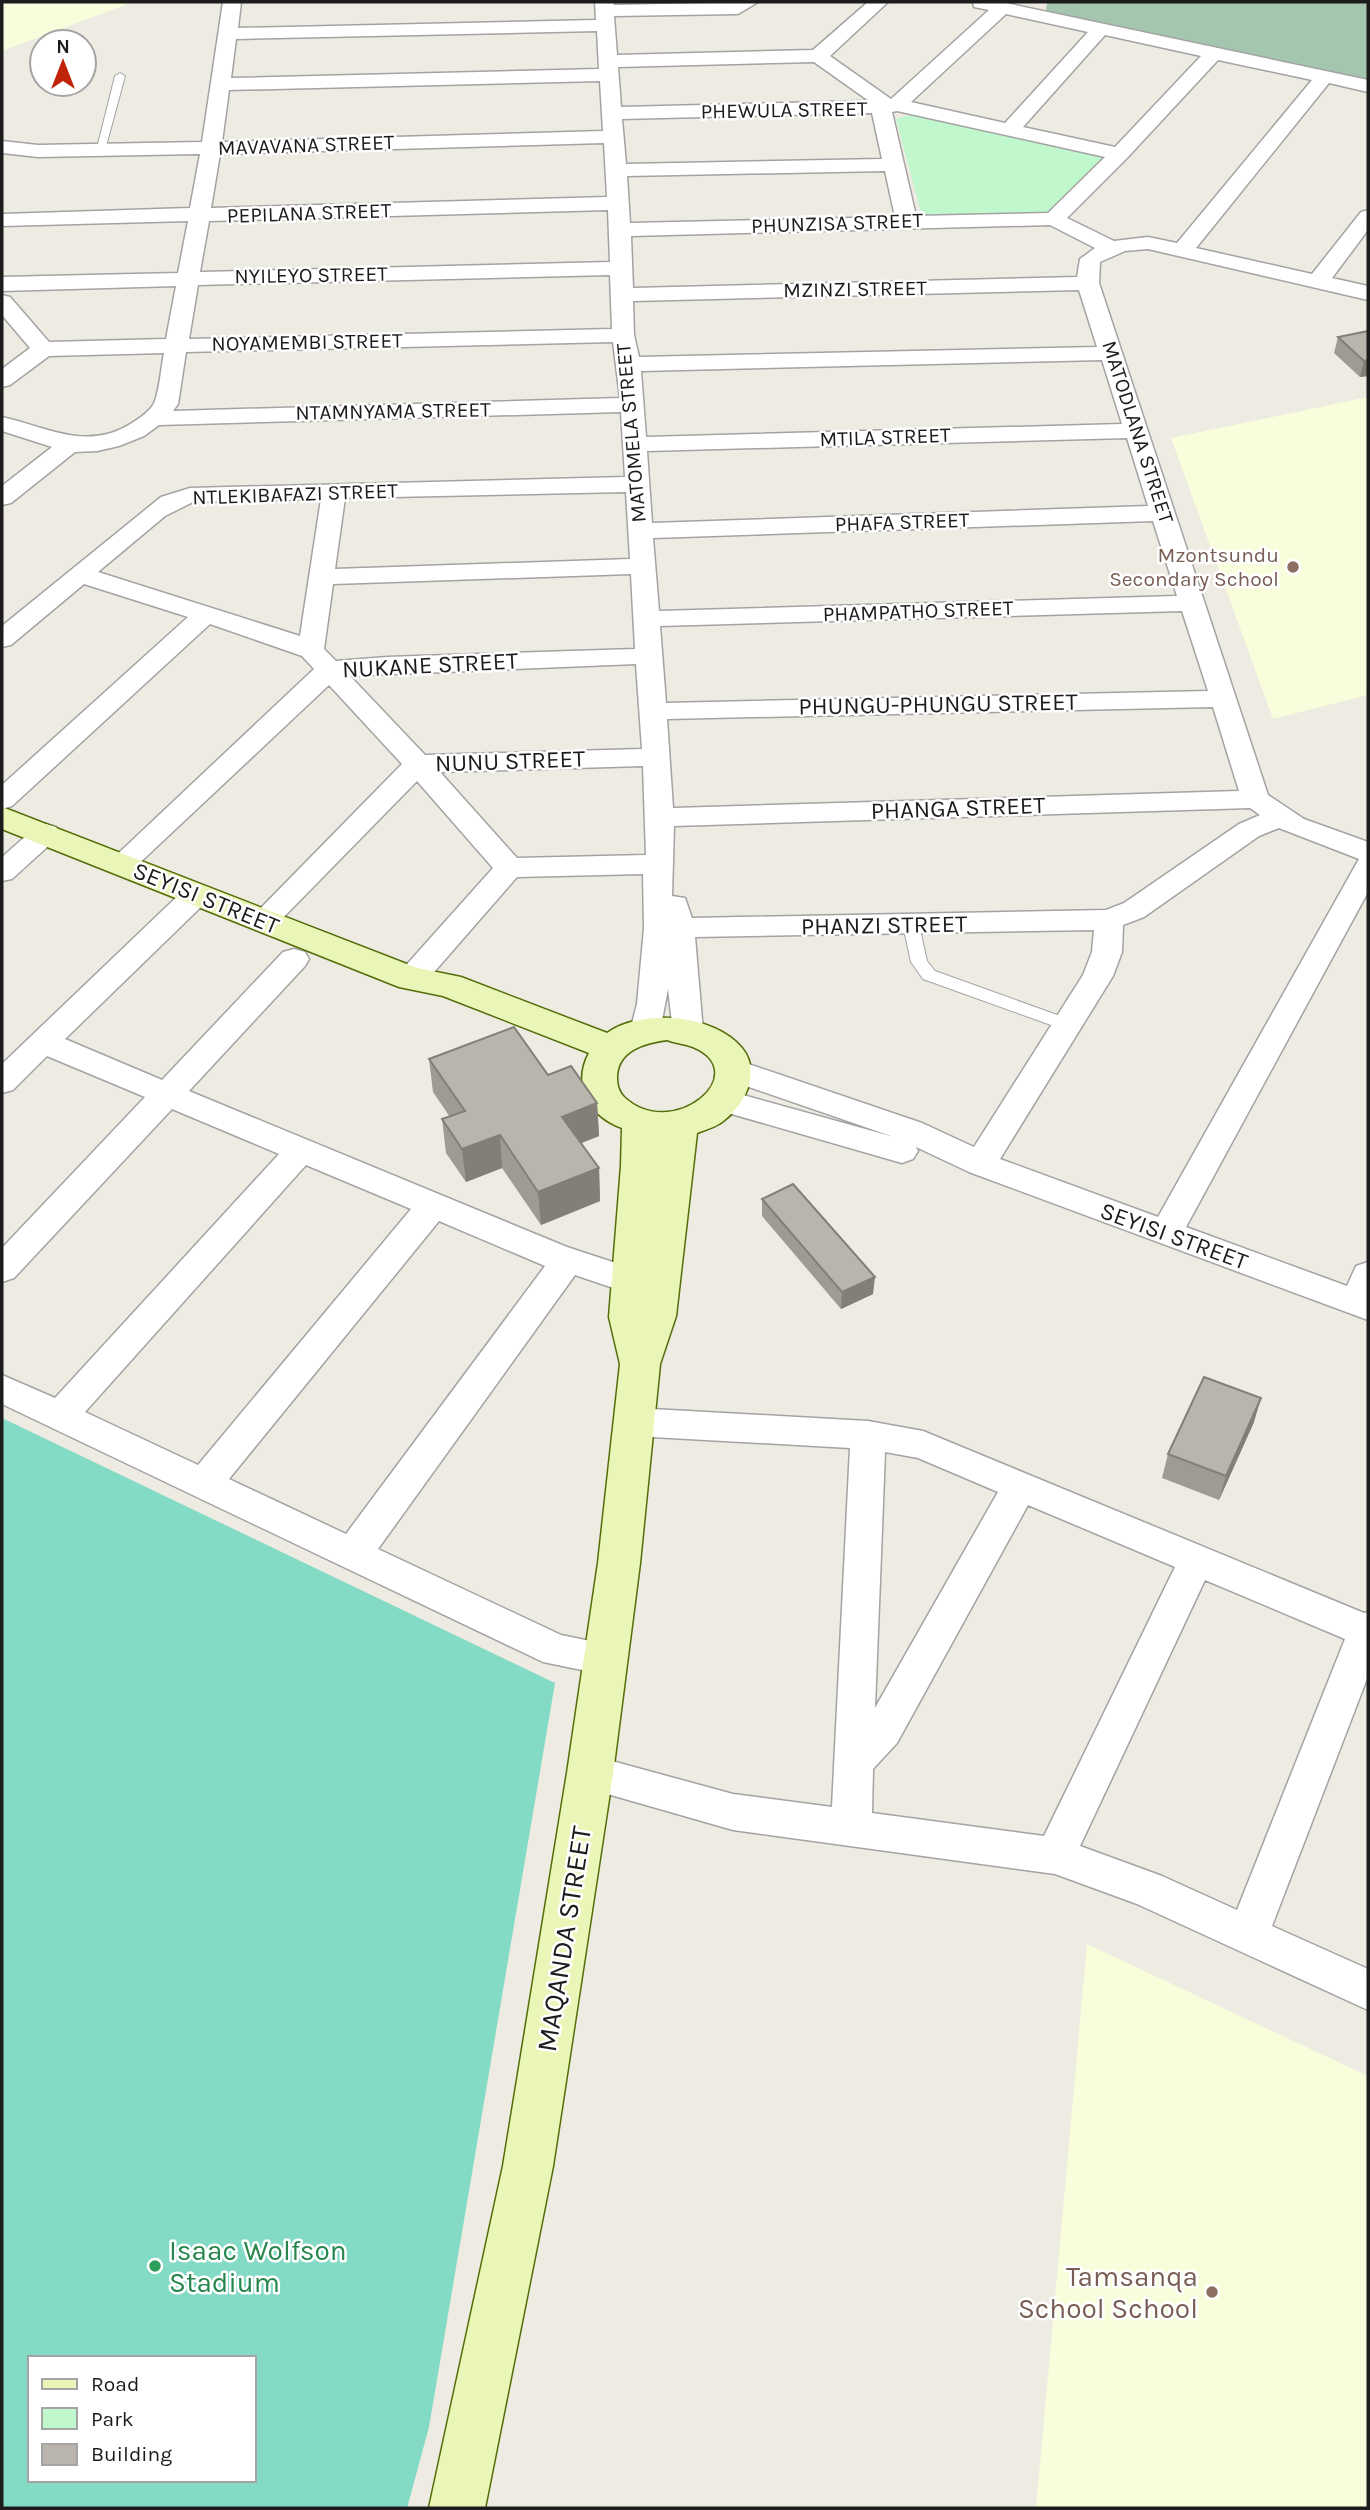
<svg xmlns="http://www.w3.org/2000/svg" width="1370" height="2510" viewBox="0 0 1370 2510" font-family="Karla,sans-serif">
<rect width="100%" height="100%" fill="#edebe2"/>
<path fill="#f8fddb" d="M2,2h131l-131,49z
M1368,397v298l-95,24 -102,-281z
M1087,1944l281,132v432h-332z"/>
<path fill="#a4c5ae" d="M1047,2h321v78l-322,-69z"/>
<path fill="#c0f7cc" d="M910,115l195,43 -58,57 -125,1 -26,-97z"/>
<path fill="#83dac5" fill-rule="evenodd" d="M2,1418l553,265 -126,744 -22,81h-405zM30,2358h224v122h-224z"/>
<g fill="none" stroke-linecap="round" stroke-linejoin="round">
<g stroke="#a3a3a3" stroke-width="2">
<path id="lane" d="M120,73l5,3 -20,74 -9,2 19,-76z
M911,920l8,5 8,36 8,10 139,50 2,4 -2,4h-12l-139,-50 -12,-17 -8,-37z"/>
</g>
<g stroke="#a3a3a3" stroke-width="3">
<path id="street" d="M223,2h18l-3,26 358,-8 -1,-18h18l1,3 144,-3 -20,12 -124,2 3,39 196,-5 55,-48h20l-58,54 61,43 98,-89 -15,-3 -1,-5h28l367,78v12l-39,-9 -133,165 116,26 49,-62 7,-2v20l-36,48 36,8v14l-220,-51 -23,2 -25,11 -1,21 169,512 36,24 64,23v50l-182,335 161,59 9,-20 12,-4v58l-399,-148 -53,-25 2,4 -5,8 -11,4 -188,-54 -5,-8 5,-8 11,-3 169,47 -171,-59 -5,-8 5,-8 11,-3 188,64 52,24 109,-172 9,-23 2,-22 -399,7 8,94 -4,8 -11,3 -11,-3 -4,-8 -5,-42 -8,42 -4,8 -11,3 -11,-3 -4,-8 7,-27 7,-76 -1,-54 -126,3 -95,109 -11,3 -11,-3 -4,-7 4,-7 93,-104 -76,-87 -144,147 -10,3 -10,-3 -5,-7 154,-157 -73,-79 -198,186 -10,2 -10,-2 -4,-7 207,-195 -12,-13 -92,-32 -198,182 -10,3v-24l186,-168 -104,-33 -73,61 -9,2v-21l159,-129 29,-9 435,-11 -4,-65 -462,13 -15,11 -25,10 -22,5 -22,1 -64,51 -9,2v-19l50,-39 -50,-16v-14c45,10 85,35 130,6 8,-5 20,-13 23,-22 5,-15 6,-33 9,-48l-115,3 -39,29 -8,2v-18l28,-21 -28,-33v-20l8,2 39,45 117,-3 10,-53 -174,5v-14l176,-4 10,-52 -186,5v-12l188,-6 10,-54 -162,3 -36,-4v-12l36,4 164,-3zM1006,14l82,18 -83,91 -94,-21zM597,31l2,38 -368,9 5,-39zM1105,35l96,21 -86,91 -92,-20zM1218,60l94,20 -135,163 -29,-6 -34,4 -47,-23 60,-60zM814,62l55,39 -248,6 -3,-40zM600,81l3,50 -381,11 7,-52zM897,111l208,46 -57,56 -132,3 -24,-104zM872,113l10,46 -256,5 -4,-45zM604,143l3,54 -396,11 9,-54zM885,171l10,46 -265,6 -3,-47zM608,210l2,52 -410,10 9,-51zM1050,225l45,23 -15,11 -3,18 -444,11 -2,-52zM610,275l2,54 -423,10 9,-54zM1079,290l18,57 -458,10 -5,-22 -1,-34zM613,342l7,56 -447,13 5,-7 8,-52zM1102,360l20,64 -476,13 -5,-66zM1127,438l21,68 -496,17 -5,-72zM626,492l4,67 -295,10 10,-71zM321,499l-21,137 -202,-64 67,-56 28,-14zM1153,521l24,75 -518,15 -6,-73zM631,574l4,75 -248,8 -51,4 -12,-12 9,-65zM1182,611l26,80 -542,12 -6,-77zM636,664l6,85 -217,6 -75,-79zM1213,707l26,84 -566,17 -6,-89zM643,766l3,89 -129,3 -77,-86zM1250,808l10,7 -21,9 -115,79 -18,7 -414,8 -7,-20 -13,-2 2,-70zM1279,828l80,31 -201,358 -158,-58 113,-183 9,-24 1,-27 21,-8 115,-81z
M46,824l10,3 4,6 -4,6 -44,40 -10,2v-24l34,-30z
M195,886l10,3 5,7 -5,7 -140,136 97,41 121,-128 11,-3 11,3 4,7 -4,7 -116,125 378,156 76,25 5,9 -5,9 -12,4 -56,-19 -197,274 183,86 58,12 6,12 -6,12 -13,4 -63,-13 -541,-258v-29l53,23 224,-244 -107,-45 -158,169 -12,4v-34l143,-151 -98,-41 -34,34 -11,3v-29l183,-175zM306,1165l105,44 -213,256 -113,-53zM439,1221l106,45 -199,268 -117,-55z
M634,1408l234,13 55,10 441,182 4,-1v64l-96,250 96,43v41l-231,-106 -82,-30 -322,-44 -157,-45 -6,-12 6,-12 14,-6 143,39 99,13 18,-359 -216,-12 -12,-4 -6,-10 6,-10zM885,1452l33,6 80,34 -123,216zM1028,1505l147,62 -131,269 -172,-23 1,-44 24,-26zM1205,1580l140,59 -108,271 -75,-34 -82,-30z"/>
</g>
<g stroke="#546d09" stroke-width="3">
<path id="secondary" d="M2,807l415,161 44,9 146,56c35,-25 107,-19 135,15 20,25 2,58 -20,74 -7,5 -17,8 -25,11l-21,183 -16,48 -20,199 -27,210 -60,393 -68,342h-56l74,-342 64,-393 31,-210 22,-199 -11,-47 12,-151 1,-38c-33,-12 -50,-43 -33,-75l-146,-57 -44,-9 -397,-158zM667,1040c8,3 18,4 26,7 62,26 -20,96 -69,50 -5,-5 -7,-12 -7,-19 0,-28 28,-35 50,-38z"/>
</g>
<use href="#lane" fill="#fff" fill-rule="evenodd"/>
<use href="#street" fill="#fff" fill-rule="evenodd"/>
<use href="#secondary" fill="#eaf6b7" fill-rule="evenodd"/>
</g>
<path fill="#9f9b94" d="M1368,331v45l-8,1 -26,-24 4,-16z
M429,1059l119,16 49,28 2,33 -18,7 18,25 1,33 -59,24 -39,-57 -36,14 -20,-29 -4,-34 8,-2 -17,-25z
M762,1199l111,95 -32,15 -79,-93z
M1254,1422l-35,78 -57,-22 6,-24z"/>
<path fill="#827e78" d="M1368,360v16l-8,1 4,-16z
M597,1103l2,33 -35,14 -2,-33z
M500,1135l2,33 -36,14 -4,-33z
M599,1168l1,33 -59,24 -3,-33z
M875,1277l-2,17 -32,15 1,-17z
M1261,1398l-7,24 -35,78 7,-24z"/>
<path fill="#b9b4ac" stroke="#827e78" stroke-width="2" d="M1368,331v29l-4,1 -26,-24z
M514,1027l34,48 23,-9 26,37 -35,14 37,51 -61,24 -38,-57 -38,14 -20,-30 23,-8 -36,-52z
M793,1184l82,93 -33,15 -80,-93z
M1204,1377l57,21 -35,78 -58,-22z"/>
<g fill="#8d6e63" stroke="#fff" stroke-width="2.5">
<circle cx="1293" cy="567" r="7"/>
<circle cx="1212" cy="2292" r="7"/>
</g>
<circle fill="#2e9e5b" stroke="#fff" stroke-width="2.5" cx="155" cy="2266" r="7"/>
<g text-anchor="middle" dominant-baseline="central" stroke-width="5" stroke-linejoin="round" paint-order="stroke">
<g font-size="21" fill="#1c1c1c" stroke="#fff">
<text transform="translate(784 110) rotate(-1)">PHEWULA STREET</text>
<text transform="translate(306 145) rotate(-2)">MAVAVANA STREET</text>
<text transform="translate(309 213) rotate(-2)">PEPILANA STREET</text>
<text transform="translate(837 223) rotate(-2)">PHUNZISA STREET</text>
<text transform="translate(311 275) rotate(-1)">NYILEYO STREET</text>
<text transform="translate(855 289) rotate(-1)">MZINZI STREET</text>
<text transform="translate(307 342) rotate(-1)">NOYAMEMBI STREET</text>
<text transform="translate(393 411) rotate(-1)">NTAMNYAMA STREET</text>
<text transform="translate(1138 432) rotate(72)">MATODLANA STREET</text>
<text transform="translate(631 433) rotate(-95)">MATOMELA STREET</text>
<text transform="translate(885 437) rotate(-2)">MTILA STREET</text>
<text transform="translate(295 494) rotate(-2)">NTLEKIBAFAZI STREET</text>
<text transform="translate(902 522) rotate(-2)">PHAFA STREET</text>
<text transform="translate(918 611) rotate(-2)">PHAMPATHO STREET</text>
</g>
<g font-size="21" fill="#785e54" stroke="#fff" text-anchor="end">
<text x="1279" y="555">Mzontsundu<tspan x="1279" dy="24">Secondary School</tspan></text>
</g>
<g font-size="24" fill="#1c1c1c" stroke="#fff">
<text transform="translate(430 665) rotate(-3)">NUKANE STREET</text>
<text transform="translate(938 704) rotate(-1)">PHUNGU-PHUNGU STREET</text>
<text transform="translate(510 761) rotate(-2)">NUNU STREET</text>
<text transform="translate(958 808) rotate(-2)">PHANGA STREET</text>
<text transform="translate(206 898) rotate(22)">SEYISI STREET</text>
<text transform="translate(884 925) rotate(-1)">PHANZI STREET</text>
<text transform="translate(1174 1236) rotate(20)">SEYISI STREET</text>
</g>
<g font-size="28" fill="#1c1c1c" stroke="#fff">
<text transform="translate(564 1939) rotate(-81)">MAQANDA STREET</text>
</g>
<g font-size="28" fill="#27864d" stroke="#fff" text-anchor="start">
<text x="169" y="2250">Isaac Wolfson<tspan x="169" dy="32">Stadium</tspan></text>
</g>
<g font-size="28" fill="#785e54" stroke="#fff" text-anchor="end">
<text x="1198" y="2276">Tamsanqa<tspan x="1198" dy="32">School School</tspan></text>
</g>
</g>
<rect width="1370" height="2510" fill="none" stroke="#1c1c1c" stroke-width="7"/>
<rect x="28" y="2356" width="228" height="126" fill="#ffffff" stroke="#a4a4a4" stroke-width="2"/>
<rect x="42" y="2379" width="35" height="10" fill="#eaf6b7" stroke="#a4a4a4" stroke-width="2"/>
<text x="91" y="2391" font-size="21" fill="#1c1c1c">Road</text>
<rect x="42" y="2408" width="35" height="21" fill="#c0f7cc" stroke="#a4a4a4" stroke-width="2"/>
<text x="91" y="2426" font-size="21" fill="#1c1c1c">Park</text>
<rect x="42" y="2444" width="35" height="21" fill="#b9b4ac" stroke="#a4a4a4" stroke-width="2"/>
<text x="91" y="2461" font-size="21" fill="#1c1c1c">Building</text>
<g transform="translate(63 63)"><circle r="33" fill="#ffffff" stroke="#a4a4a4" stroke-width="2"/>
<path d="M0-5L12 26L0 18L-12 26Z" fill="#c02308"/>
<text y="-10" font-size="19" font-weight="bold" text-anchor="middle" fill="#1c1c1c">N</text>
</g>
</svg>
